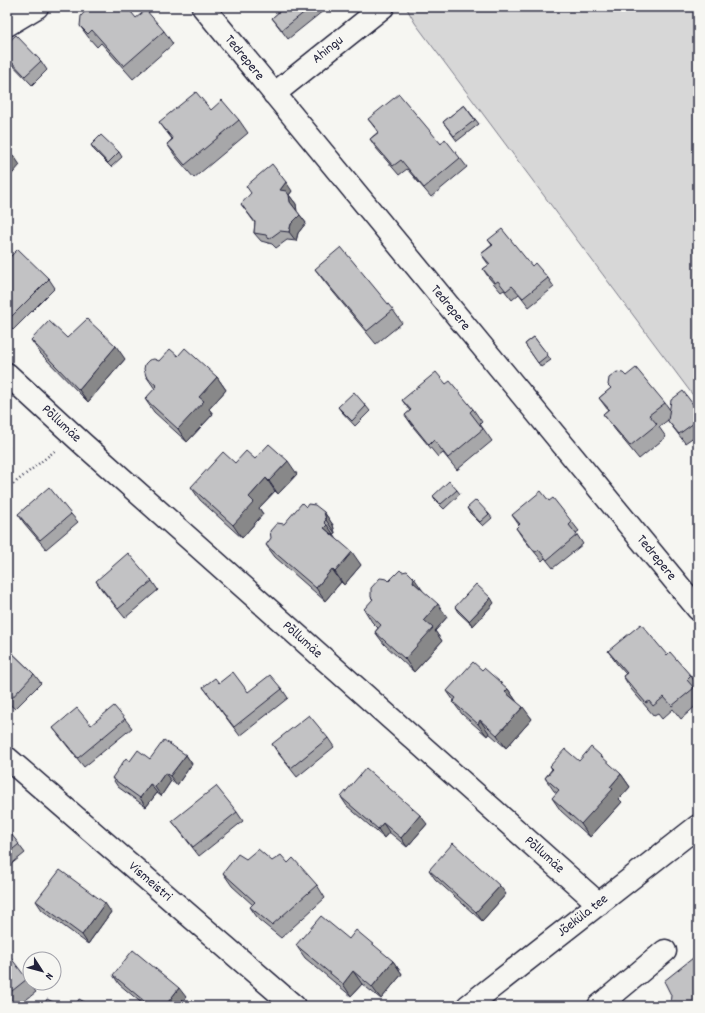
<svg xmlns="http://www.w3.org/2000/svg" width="705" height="1013" viewBox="0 0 705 1013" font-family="Dekko,sans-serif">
<rect width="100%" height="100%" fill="#f6f6f2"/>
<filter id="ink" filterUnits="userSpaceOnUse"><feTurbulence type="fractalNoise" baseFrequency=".025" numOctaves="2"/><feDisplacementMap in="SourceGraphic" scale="8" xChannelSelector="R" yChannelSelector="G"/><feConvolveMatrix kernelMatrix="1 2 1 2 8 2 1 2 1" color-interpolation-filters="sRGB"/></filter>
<g filter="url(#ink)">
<path fill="#d7d7d7" stroke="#7c7c89" d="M406,7h292v395l-283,-379z"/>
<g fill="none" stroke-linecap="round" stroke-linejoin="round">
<g stroke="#22223b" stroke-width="25">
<path id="street" d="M203,7l495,602
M7,25l30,-18
M274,94l109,-87
M7,374l75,69 517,461
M7,758l287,248
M468,1006l230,-180
M599,1006l66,-55"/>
</g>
<path stroke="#22223b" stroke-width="2.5" stroke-dasharray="1 3" stroke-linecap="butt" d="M7,489l49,-39"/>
<use href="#street" stroke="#f6f6f2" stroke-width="22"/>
</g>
<path fill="#a7a7a9" stroke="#22223b" d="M278,7h50l-40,32 -16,-21 9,-7z
M136,18l28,13 9,13 -40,35 -32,-36 -4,4 -8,-9 -9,-12z
M7,43l34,18 6,9 -15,15 -25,-26z
M464,105l15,19 -22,17 -14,-19z
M211,110l28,10 9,13 -54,45 -18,-21 -9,-13 5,-5 -13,-17z
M368,119l73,25 19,14 7,9 -36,30 -24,-28 -8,6 -23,-27 -6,-9 8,-7z
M91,145l28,7 3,5 -11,10 -17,-17z
M292,191l-3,4 7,9v6l10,13 -8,10 -2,8 -9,-1 -11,8 -4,-4 -11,-3 -7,-8 1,-10 -14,-19z
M488,240l44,26 16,12 6,9 -25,20 -10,-13 -7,6 -8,-10 -3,2 -12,-14 -6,-9 6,-4 -8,-11 11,-9z
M7,260l42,19 6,9 -42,42 -6,-6z
M315,269l78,41 9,13 -26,21 -52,-63z
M534,337l17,23 -10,7 -16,-23z
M31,340l94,19 -37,43 -48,-49z
M178,356l39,21 9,13 -17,19 4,5 -26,28 -33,-30 -9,-13 10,-10 -9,-13 13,-15z
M626,376l39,27 5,7 28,1v23l-13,9 -10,-13 -7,-9v-1l-9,7 7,10 -27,22 -27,-33 -9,-12 5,-4 -9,-12z
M446,384l27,25 9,13 -2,2 12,17 -35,29 -14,-17 -5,4 -24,-29 -9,-13 5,-4 -8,-11z
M366,406l4,5 -15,15 -14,-15 -3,-4z
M255,459l42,15 -19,20 -3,-3 -16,17 4,6 -21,24 -42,-38 -9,-13 44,-24z
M457,490l3,4 -16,15 -8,-8 -3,-5z
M549,501l23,21 7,9 -3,2 7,11 -30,24 -8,-10 -3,3 -20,-24 -6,-9 3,-3 -7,-10z
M306,507l18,5 9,13 2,8 -2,1 3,4 25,27 -17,20 -3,-3 -16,19 -50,-44 -9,-12 18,-21z
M467,508l22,6 3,4 -9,8 -13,-13z
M18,514h53l7,8 -32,27 -22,-26z
M96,581h56l6,9 -33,28 -23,-28z
M389,581l33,9 25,27 -12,14 7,10 -28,31 -30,-28 -9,-12 3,-4 -6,-6 -8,-13 9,-9 -2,-3z
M494,603l-21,23 -15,-14 -3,-5z
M7,648l27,26 7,9 -26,26 -8,-7z
M608,651l59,4 24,21 7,10v5l-1,1 1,2v10l-17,15 -8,-10 -11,10 -4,-5 -4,2 -23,-27 -8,-13 3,-2 -9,-10z
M482,670l26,19 8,12 16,18 -26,29 -17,-15 -2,3 -25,-22 -9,-12 1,-1 -7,-10z
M219,683l29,9 34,-3 6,9 -48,38 -37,-49z
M125,719l7,9 -48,39 -24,-30 -7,-9 38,-3z
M328,738l6,9 -37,30 -19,-24 -6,-9z
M186,755l6,9 -15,21 -6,-4 -10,15 -4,-3 -11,14 -28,-20 -6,-9 18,-17z
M579,761l42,13 9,13 -11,12 3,3 -32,35 -29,-26 -9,-13 5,-5 -3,-2 -9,-13 7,-9 -2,-3z
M341,797l86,27 -20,23 -18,-15 -5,6 -37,-32z
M237,812l6,9 -44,35 -27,-35z
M7,829l18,24 -16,13 -2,-2z
M246,859l42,4 29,22 8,13 -44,40 -22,-18 -9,-13 3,-2 -21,-19 -9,-13z
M429,870l77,24 -24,27 -47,-42z
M36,901l75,11 -23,32 -46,-34z
M349,939l44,22 9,13 -21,25 -19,-15 -11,12 -46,-38 -9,-13z
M7,962l20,17 9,13 -18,14h-11z
M113,975l73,22 -8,9h-33l-26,-22z"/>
<path fill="#888889" stroke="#22223b" d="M14,156l6,9 -13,15v-16z
M286,182l6,9 -6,8 -6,-9z
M289,195l7,9 1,7 -7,-9z
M300,215l6,8 -8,10 -2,8 -7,-9 2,-8z
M116,346l9,13 -37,43 -9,-12z
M217,377l9,13 -17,19 4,5 -26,28 -9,-13 21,-32z
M7,444l2,4 -2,2z
M288,461l9,13 -19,20 -9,-13z
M266,478l9,13 -16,17 4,6 -21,24 -9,-13 16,-28z
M324,512l9,13 2,8 -9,-13z
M327,525l9,13 -12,-10z
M352,552l9,13 -17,20 -9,-13z
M332,569l9,13 -16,19 -9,-13z
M414,578l9,13 -10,-9z
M491,598l3,5 -21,23 -4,-5z
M438,604l9,13 -12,14 7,10 -28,31 -9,-13 19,-39z
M508,689l9,13 -12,-10z
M523,707l9,12 -26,29 -9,-13z
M480,720l9,13 -2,3 -9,-12z
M186,755l6,9 -15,21 -7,-9z
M165,773l6,8 -10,15 -6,-9z
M621,774l9,13 -11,12 3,3 -32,35 -9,-13 29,-37z
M150,784l7,9 -11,14 -6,-9z
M420,815l7,9 -20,23 -6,-9z
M383,823l6,9 -5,6 -6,-9z
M500,886l6,8 -24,27 -6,-9z
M105,903l6,9 -23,32 -6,-9z
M393,961l9,13 -21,25 -9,-12z
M353,971l9,13 -11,12 -8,-12z
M179,988l7,9 -8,9h-13z"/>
<path fill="#c2c2c4" stroke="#22223b" d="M89,7h38l9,11 10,-8 18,21 -40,35 -32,-36 -4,4 -8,-8 1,-10z
M279,7h32l-29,23 -10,-12 9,-8z
M16,35l25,26 -16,15 -18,-19v-14z
M196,92l15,18 11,-10 17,20 -54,45 -18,-21 6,-5 -14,-17z
M399,94l42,50 4,-5 15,19 -36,30 -23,-28 -8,6 -23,-27 9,-7 -11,-13z
M464,105l11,15 -21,16 -11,-14z
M101,135l18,17 -11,11 -17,-18z
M7,150l7,6 -7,8z
M272,164l14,18 -6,8 6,1 3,4 1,7 10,13 -9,9 -2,8 -9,-1 -11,8 -3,-4 -12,-2 1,-11 -14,-18 10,-11 -5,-7z
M502,229l30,37 3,-3 13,15 -25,20 -11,-12 -6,5 -8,-10 -3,2 -12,-14 7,-5 -9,-10 12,-9 -5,-5z
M341,247l52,63 -26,21 -52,-62z
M18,249l31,30 -42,42v-61z
M87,319l29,27 -37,44 -48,-50 18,-19 18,17z
M534,337l14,18 -10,8 -13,-19z
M185,348l32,29 -18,20 5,4 -26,28 -33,-30 12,-13 -11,-10 -2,-7 1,-5 4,-4 5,-1 5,2 11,-12 8,7z
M636,368l29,35 -16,12 8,9 -27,22 -27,-32 6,-5 -10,-11 12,-10 -3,-3 1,-7 8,-6 6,1 3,3z
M436,372l10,12 4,-3 23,28 -3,3 13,17 -35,29 -14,-18 -5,5 -24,-30 6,-5 -9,-10z
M683,391l15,20v9l-19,14 -11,-13 3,-21z
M354,392l12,14 -14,15 -14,-14z
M269,444l19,17 -19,20 -3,-3 -17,19 5,5 -21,23 -42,-38 32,-35 12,11 11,-12 9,8z
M449,481l8,9 -16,14 -8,-8z
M49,487l22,27 -31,26 -22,-26z
M541,491l8,10 4,-3 19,24 -3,3 8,10 -30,25 -8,-10 -4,2 -19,-24 4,-4 -8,-9z
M476,500l13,14 -9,8 -13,-14z
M302,503l4,4 2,-3 7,1 9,7 2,8 -2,2 3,3 -3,3 28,24 -17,20 -3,-3 -16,19 -50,-43 5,-7 -1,-7 7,-8 7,1z
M128,553l24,28 -34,28 -22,-28z
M400,570l2,2 5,-1 7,7 -1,4 25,22 -14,16 9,8 -28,31 -30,-27 6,-7 -17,-16 9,-10 -2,-2v-9l9,-10 7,1 2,2z
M476,584l15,14 -22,23 -14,-14z
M641,624l26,31 3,-3 21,24 -4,4 7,8 -22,18 -8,-9 -11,9 -4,-5 -3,2 -23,-27 4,-3 -19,-22z
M7,648l27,26 -25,27 -2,-2z
M473,662l9,8 2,-2 24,21 -3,3 18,15 -26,28 -17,-15 -2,4 -25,-22 3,-4 -9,-7z
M233,672l15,20 22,-17 12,14 -48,38 -31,-40 12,-9 4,5z
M114,706l11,13 -47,39 -25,-30 24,-20 14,17z
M309,715l19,23 -37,30 -19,-24z
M164,740l22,15 -16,21 -5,-3 -10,14 -5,-3 -10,14 -28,-20 14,-20 4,3 8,-11 12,9z
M591,747l30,27 -11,13 3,2 -32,35 -29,-26 7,-8 -14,-12 8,-9 -3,-3 15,-17 14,12z
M366,768l54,47 -19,23 -18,-15 -5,6 -37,-32z
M216,786l21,26 -44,35 -21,-26z
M7,829l12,15 -12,10z
M453,843l47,43 -24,26 -47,-42z
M258,849l14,12 9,-6 7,8 5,-5 24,27 -45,40 -22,-18 5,-5 -32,-29 15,-19 8,5z
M60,870l45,33 -23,32 -46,-34z
M321,916l28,23 7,-9 37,31 -21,26 -19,-16 -10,13 -47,-39z
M133,950l46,38 -14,18h-15l-37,-31z
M698,954v52h-28l1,-11 -7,-14z
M11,958l16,21 -20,16v-33z
M47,999l14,7h-18z
M79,999l13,7h-17z"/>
</g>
<g text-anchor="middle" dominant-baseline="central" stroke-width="3" stroke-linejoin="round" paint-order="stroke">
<g font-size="14" fill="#22223b" stroke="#f6f6f2">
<text transform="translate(328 50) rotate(-39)">Ahingu</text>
<text transform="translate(244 58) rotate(51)">Tedrepere</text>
<text transform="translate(450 308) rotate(51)">Tedrepere</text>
<text transform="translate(61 424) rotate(43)">Põllumäe</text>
<text transform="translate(656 558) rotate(51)">Tedrepere</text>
<text transform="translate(302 640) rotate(42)">Põllumäe</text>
<text transform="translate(544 855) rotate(42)">Põllumäe</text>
<text transform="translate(150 882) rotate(41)">Vismeistri</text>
<text transform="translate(583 916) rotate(-38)">Jõeküla tee</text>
</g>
</g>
<rect width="705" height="1013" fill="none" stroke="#f6f6f2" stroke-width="24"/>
<rect x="12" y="12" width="681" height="989" fill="none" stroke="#22223b" stroke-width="1.5" filter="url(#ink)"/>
<g transform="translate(42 971) rotate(126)"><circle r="19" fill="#f6f6f2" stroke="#a1a1a9"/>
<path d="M0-3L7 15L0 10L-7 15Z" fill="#22223b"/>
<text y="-6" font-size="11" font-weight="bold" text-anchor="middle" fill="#22223b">N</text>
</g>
</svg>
